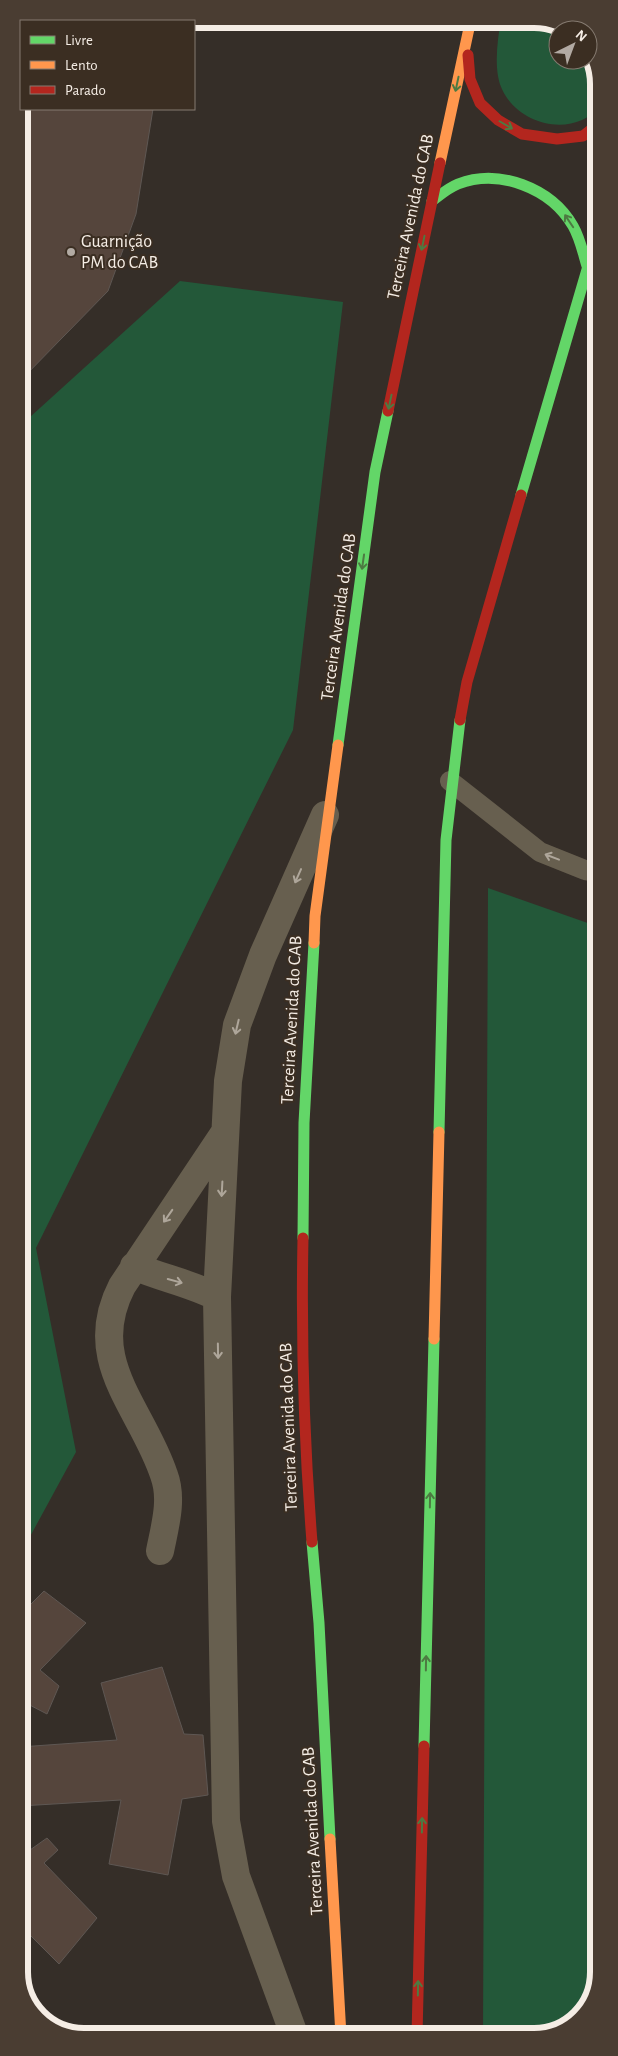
<svg xmlns="http://www.w3.org/2000/svg" width="618" height="2056" viewBox="0 0 618 2056" font-family="'Alegreya Sans',sans-serif">
<rect width="100%" height="100%" fill="#352e28"/>
<path fill="#235839" d="M501,19h41l24,11h-8v30h30v-6c9,15 10,17 10,35 0,5 1,11 0,16 -2,7 -10,12 -16,15 -33,15 -78,-7 -84,-44 -3,-18 0,-39 3,-57z
M180,281l163,21 -50,428 -257,518 40,204 -56,103 -1,-1128z
M488,888l111,39v1045l-13,40 -39,24h-64z"/>
<path fill="#55453c" stroke="#5e5753" d="M84,19h83l-1,2h-88z
M313,19h59l-2,11z
M21,78v31h132l-17,105 -28,77 -89,91v-298z
M44,1591l42,32 -46,47 19,16 -12,28 -25,-13 -2,4v-90z
M162,1667l22,67 19,1 5,60 -26,4 -14,76 -59,-11 12,-64 -101,6v-59l97,-7 -16,-57z
M20,1832l10,18 17,-12 11,12 -14,13 53,55 -38,46 -39,-39z"/>
<g fill="none" stroke-linecap="round" stroke-linejoin="round">
<path stroke="#675f4f" stroke-width="20" d="M450,781l90,71 45,18 13,2"/>
<path stroke="#675f4f" stroke-width="28" d="M134,1266c27,12 56,17 83,31
M160,1551c5,-25 13,-52 4,-76 -22,-67 -81,-114 -42,-189l103,-154
M295,2037l-59,-161 -10,-55 -9,-524 11,-216 9,-56 26,-70 62,-140"/>
<path stroke="#63d668" stroke-width="11" d="M432,201c8,-6 16,-13 26,-17 41,-16 93,4 115,42 7,12 10,27 14,40
M521,495l77,-263
M338,745l37,-273 13,-61
M439,1132l7,-292 14,-120
M303,1238l1,-115 10,-180
M312,1542l7,81 11,216
M424,1746l10,-407"/>
<path stroke="#ff974d" stroke-width="11" d="M440,163l31,-144
M314,943l1,-27 23,-171
M434,1339l5,-207
M330,1839l11,197"/>
<path stroke="#b3261e" stroke-width="11" d="M468,55l2,24 10,24 18,17 24,14 35,5 26,-3 15,-12
M388,411l52,-248
M460,720l7,-38 54,-187
M303,1238c-2,101 1,203 9,304
M417,2036l7,-290"/>
</g>
<defs><path id="oneway-shaft" d="M-6 0H5M1.5-3L5.5 0L1.5 3" fill="none" stroke-width="1.6" stroke-linecap="round" stroke-linejoin="round" transform="scale(1.25)"/></defs>
<g stroke="#4d7a42">
<use href="#oneway-shaft" transform="translate(457 84) rotate(102)"/>
<use href="#oneway-shaft" transform="translate(506 125) rotate(30)"/>
<use href="#oneway-shaft" transform="translate(569 221) rotate(-124)"/>
<use href="#oneway-shaft" transform="translate(423 243) rotate(102)"/>
<use href="#oneway-shaft" transform="translate(390 402) rotate(102)"/>
<use href="#oneway-shaft" transform="translate(363 562) rotate(98)"/>
<use href="#oneway-shaft" transform="translate(430 1500) rotate(-89)"/>
<use href="#oneway-shaft" transform="translate(426 1663) rotate(-89)"/>
<use href="#oneway-shaft" transform="translate(422 1825) rotate(-89)"/>
<use href="#oneway-shaft" transform="translate(418 1988) rotate(-89)"/>
</g>
<g stroke="#aea69a">
<use href="#oneway-shaft" transform="translate(552 857) rotate(-159)"/>
<use href="#oneway-shaft" transform="translate(298 876) rotate(114)"/>
<use href="#oneway-shaft" transform="translate(237 1027) rotate(103)"/>
<use href="#oneway-shaft" transform="translate(222 1189) rotate(93)"/>
<use href="#oneway-shaft" transform="translate(168 1216) rotate(125)"/>
<use href="#oneway-shaft" transform="translate(175 1281) rotate(15)"/>
<use href="#oneway-shaft" transform="translate(218 1351) rotate(89)"/>
</g>
<circle fill="#b2aaa3" stroke="#3b2e22" stroke-width="2" cx="71" cy="252" r="5"/>
<g text-anchor="middle" dominant-baseline="central" stroke-width="4" stroke-linejoin="round" paint-order="stroke">
<g font-size="18" fill="#f5ede5" stroke="#3b2e22">
<text transform="translate(411 217) rotate(-78)">Terceira Avenida do CAB</text>
<text transform="translate(339 617) rotate(-82)">Terceira Avenida do CAB</text>
<text transform="translate(292 1020) rotate(-87)">Terceira Avenida do CAB</text>
<text transform="translate(289 1427) rotate(-92)">Terceira Avenida do CAB</text>
<text transform="translate(313 1831) rotate(-93)">Terceira Avenida do CAB</text>
</g>
<g font-size="18" fill="#f5ede5" stroke="#3b2e22" text-anchor="start">
<text x="81" y="242">Guarnição<tspan x="81" dy="21">PM do CAB</tspan></text>
</g>
</g>
<path d="M0 0H618V2056H0ZM84 28H534A56 56 0 0 1 590 84V1972A56 56 0 0 1 534 2028H84A56 56 0 0 1 28 1972V84A56 56 0 0 1 84 28Z" fill="#4a3d32" fill-rule="evenodd"/>
<path fill="none" stroke="#f5ede5" stroke-width="6" d="M84 28H534A56 56 0 0 1 590 84V1972A56 56 0 0 1 534 2028H84A56 56 0 0 1 28 1972V84A56 56 0 0 1 84 28Z"/>
<rect x="20" y="20" width="175" height="90" fill="#3b2e22" stroke="#857a70"/>
<rect x="30" y="36" width="25" height="8" fill="#63d668" stroke="#857a70"/>
<text x="65" y="45" font-size="15" fill="#f5ede5">Livre</text>
<rect x="30" y="61" width="25" height="8" fill="#ff974d" stroke="#857a70"/>
<text x="65" y="70" font-size="15" fill="#f5ede5">Lento</text>
<rect x="30" y="86" width="25" height="8" fill="#b3261e" stroke="#857a70"/>
<text x="65" y="95" font-size="15" fill="#f5ede5">Parado</text>
<g transform="translate(573 45) rotate(42)"><circle r="24" fill="#3b2e22" stroke="#857a70"/>
<path d="M0-4L9 19L0 12L-9 19Z" fill="#b2aaa3"/>
<text y="-8" font-size="14" font-weight="bold" text-anchor="middle" fill="#f5ede5">N</text>
</g>
</svg>
